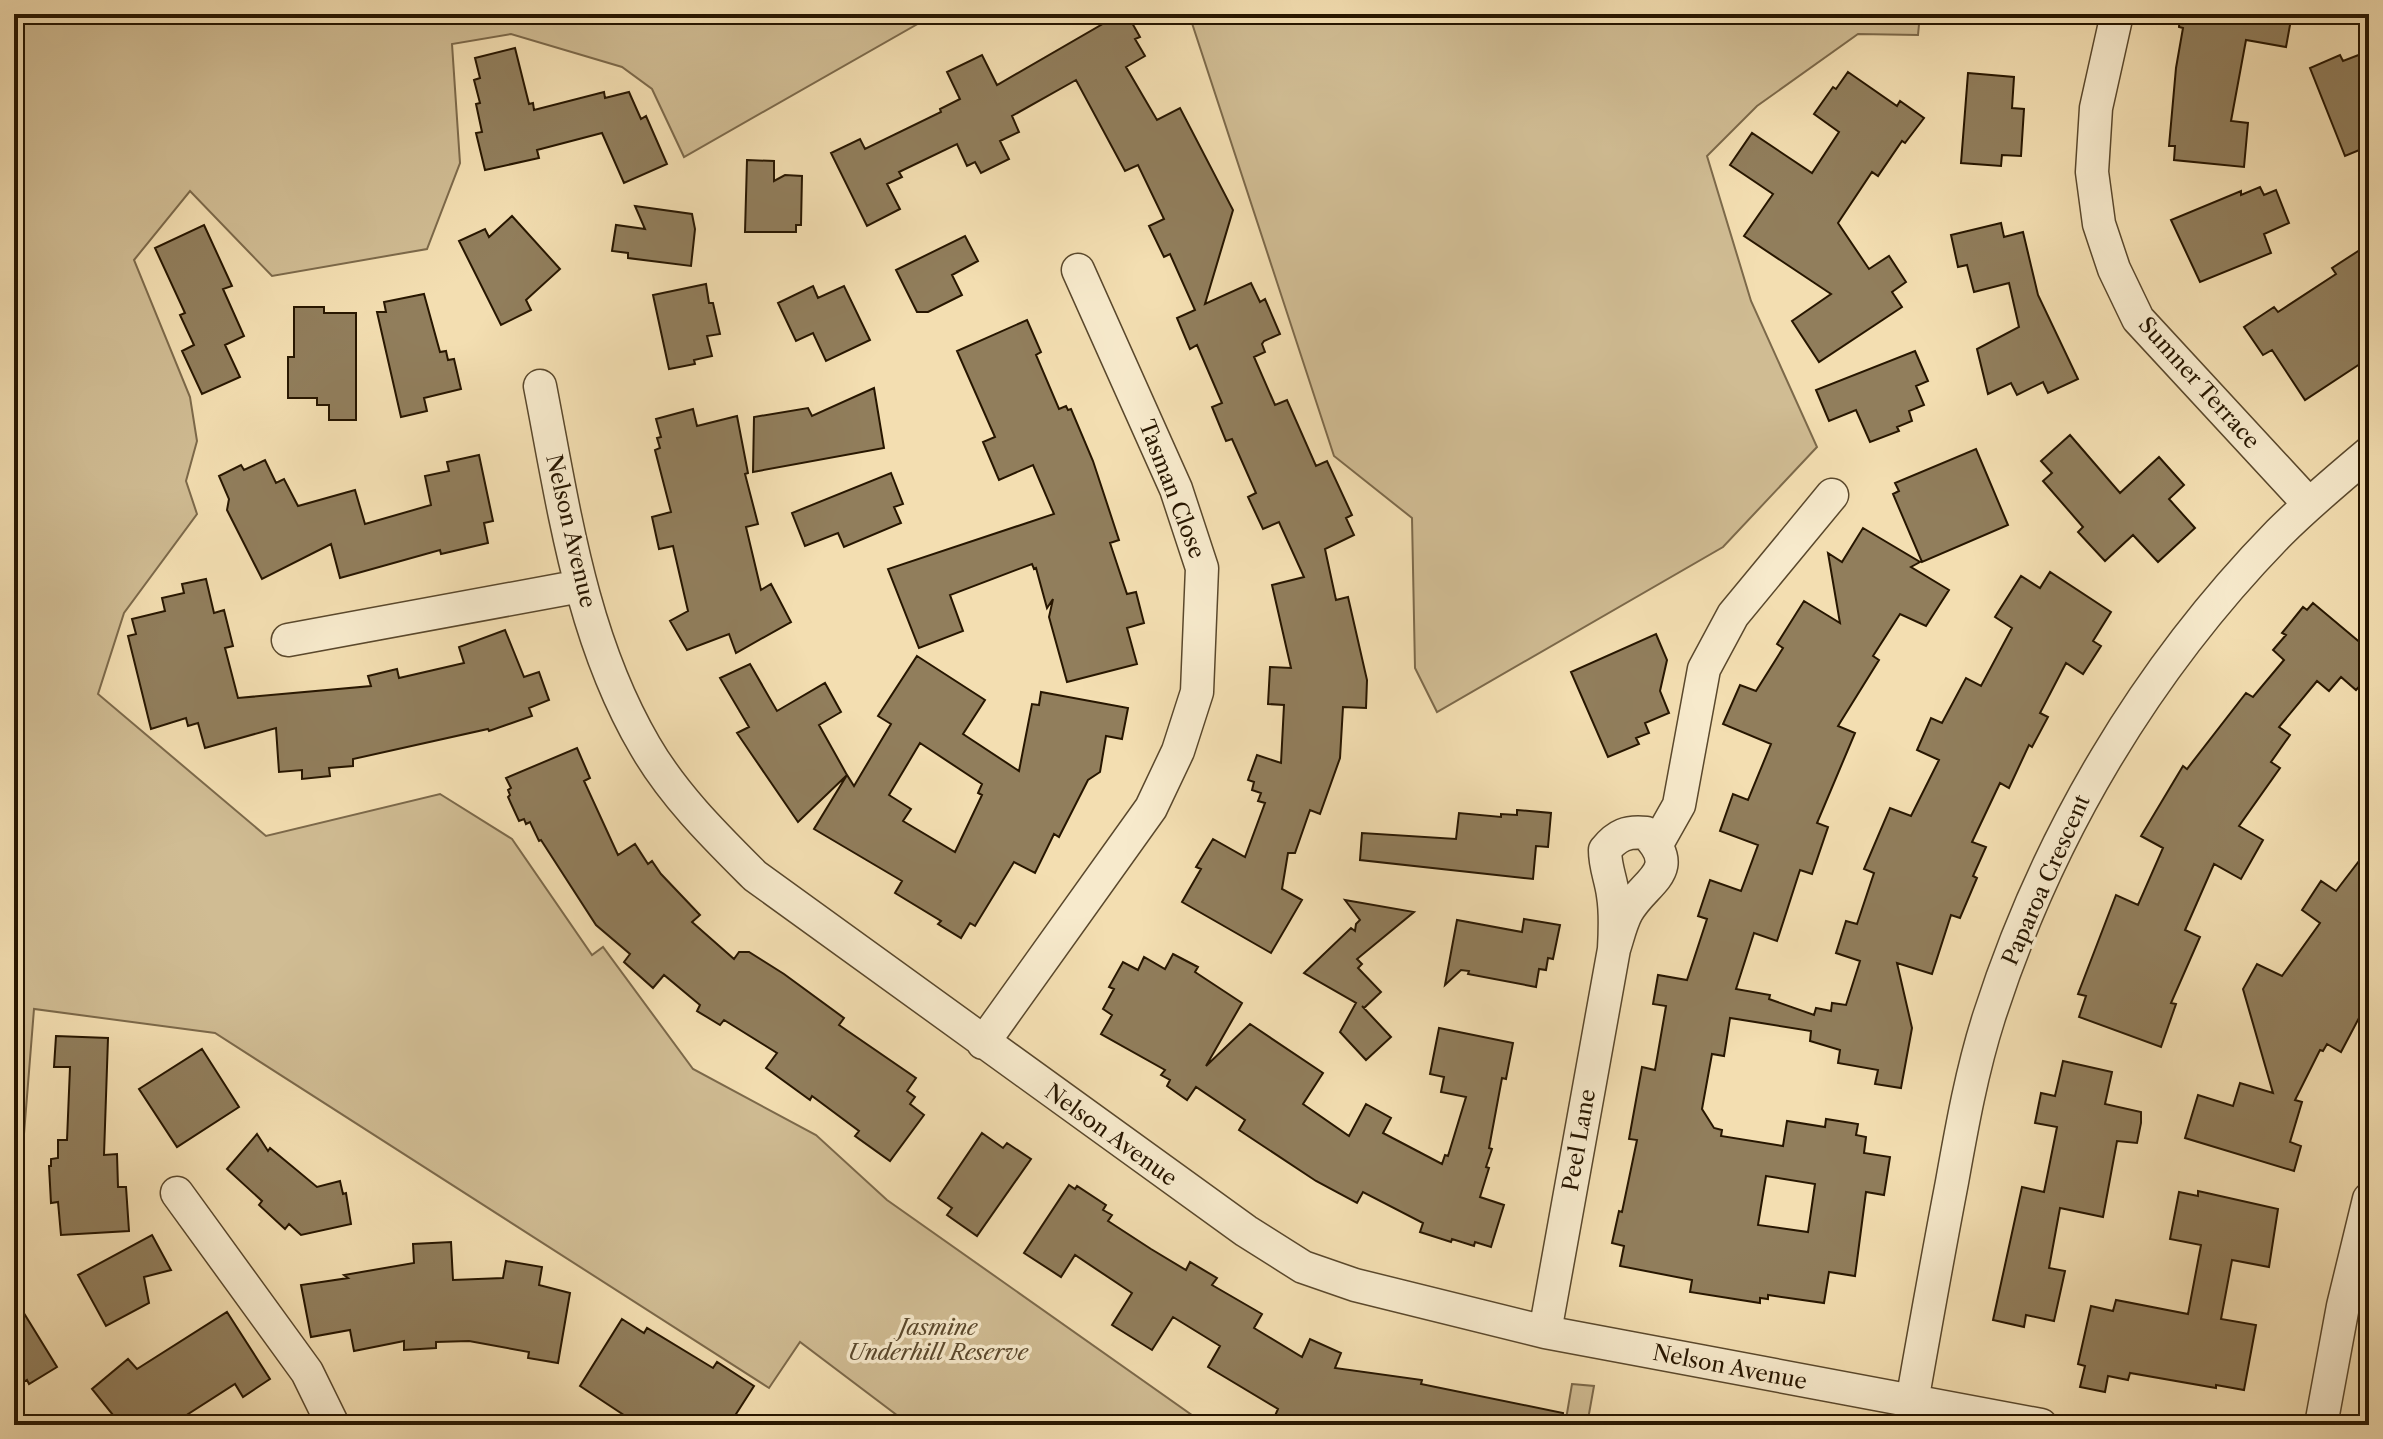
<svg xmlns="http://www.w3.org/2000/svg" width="2383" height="1439" viewBox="0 0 2383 1439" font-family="'Libre Caslon Text',serif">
<rect width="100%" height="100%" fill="#f3deb1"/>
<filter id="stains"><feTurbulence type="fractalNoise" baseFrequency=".0025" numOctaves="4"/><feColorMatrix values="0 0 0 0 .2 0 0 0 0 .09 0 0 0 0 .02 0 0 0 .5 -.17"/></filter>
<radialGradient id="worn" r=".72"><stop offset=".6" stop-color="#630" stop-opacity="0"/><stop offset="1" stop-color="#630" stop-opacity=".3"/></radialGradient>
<path fill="#d0bc93" stroke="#7c694a" stroke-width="2" d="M14,14h921l-251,143 -32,-68 -30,-22 -111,-33 -59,10 8,119 -33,86 -155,27 -82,-85 -56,69 56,137 7,44 -11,40 11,33 -73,99 -26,81 168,142 174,-42 72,45 80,116 11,-8 90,122 123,66 71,65 319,225h-296l-110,-83 -31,46 -554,-355 -181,-24 -20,250z
M1189,14h731l-2,21 -60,-1 -101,72 -50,50 44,145 66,146 -94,100 -286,165 -22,-44 -3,-150 -78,-62z
M1572,1384l22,2 -7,39h-22z"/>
<path fill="#917e5c" stroke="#271600" stroke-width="2" fill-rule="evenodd" d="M1120,14h7l13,23 -5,2 10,17 -19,11 31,53 23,-12 53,102 -28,94 46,-21 9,19 5,-3 15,35 -16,7 -2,3 3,8 -11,5 21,48 12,-5 29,66 11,-5 25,54 -6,3 8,17 -29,14 11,51 12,-3 19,83 -1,28 -23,-1 -3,51 -20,56 -10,-4 -15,43h-7l-6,36 20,11 -31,53 -89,-51 19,-33 -5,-2 17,-28 32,18 20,-54 -7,-2 3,-8 -9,-3 2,-8 -6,-2 9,-25 24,8 3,-58 -16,-1 2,-37 21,1 -19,-83 32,-8 -25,-55 -16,7 -15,-32 8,-4 -24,-54 -6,2 -14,-34 10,-4 -25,-58 -7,4 -13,-31 18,-8 -25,-56 -6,3 -15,-31 15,-7 -26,-54 -13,6 -49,-91 -64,36 7,16 -19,9 9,18 -28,14 -6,-11 -8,4 -10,-22 -58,28 3,5 -15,7 13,25 -33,17 -36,-73 29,-14 5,10 76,-37 -1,-3 20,-10 -13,-27 35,-17 15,30z
M2180,14h112l-6,33 -40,-7 -15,81 17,2 -4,44 -70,-7 1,-14h-6l7,-78 7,-40 -4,-1z
M515,48l14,56 4,-1 1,7 70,-18 1,6 24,-6 12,27 5,-3 21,48 -43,19 -22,-50 -65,17 2,8 -54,12 -9,-37 6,-1 -6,-28 4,-1 -6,-23 6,-2 -5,-20z
M2369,51v95l-24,10 -35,-88 30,-13 3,6z
M1848,72l49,34 3,-5 24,17 -19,25 -3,-2 -24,35 -6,-4 -34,51 31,46 20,-13 17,26 -14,10 10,15 -83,55 -27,-41 39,-27 -87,-58 29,-42 -43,-29 22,-32 60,40 27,-41 -25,-18 19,-27 3,2z
M1968,73l46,4 -2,31 12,1 -3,47 -19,-1 -1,11 -40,-3z
M747,160l27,1v20l11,-6 17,1 -1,49h-5v7h-51z
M2260,187l4,8 12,-5 13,33 -25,11 7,19 -71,29 -29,-62 70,-29v4z
M635,206l57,8 3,15 -4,37 -63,-8v-5l-16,-2 4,-26 29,4z
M512,216l48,53 -34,31 5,10 -30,15 -42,-84 26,-12 4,8z
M2001,223l3,14 19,-5 15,63 40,84 -30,14 -5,-11 -26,13 -6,-12 -23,11 -11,-45 42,-22 -10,-44 -35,9 -7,-27 -9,2 -7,-32z
M204,225l28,61 -9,3 21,47 -19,9 15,32 -38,17 -20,-43 12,-6 -14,-30 5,-2 -30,-65z
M965,236l13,25 -26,14 10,20 -34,17h-11l-21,-42z
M2369,244v114l-64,42 -33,-50 -9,5 -19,-28 30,-20 4,5 58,-38 -4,-6z
M706,284l3,19h4l7,31 -13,2 5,20 -18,4 1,4 -26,5 -16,-74z
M813,286l5,12 26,-12 26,54 -44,21 -13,-28 -17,8 -18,-38z
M424,294l16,58 6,-1 2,9 6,-1 7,30 -37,9 3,13 -26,6 -24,-105h9l-2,-10z
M294,307h30v6h32v107h-27v-15h-12v-7h-29v-41h6z
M1027,320l14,32 -5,3 23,54 7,-3 2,4 3,-1 22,52 26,79 -9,3 17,51 9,-2 8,31 -17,5 10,36 -70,18 -18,-65 4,-18 -6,9 -11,-40 -2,1 -2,-5 -82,31 13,36 -44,17 -31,-79 166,-55 -21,-49 -34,15 -16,-38 12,-5 -38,-86z
M1915,351l13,30 -12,5 8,19 -15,6 3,10 -15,6 2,4 -29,11 -14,-32 -27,11 -13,-31z
M874,388l10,60 -131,24 1,-55 54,-9 4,8z
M693,409l4,17 40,-10 11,57 -3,1 13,50 -12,3 15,63 10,-6 20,38 -55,31 -7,-19 -42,16 -17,-29 18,-10 -15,-65 -14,3 -7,-32 19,-5 -16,-62 5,-2 -3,-10 4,-1 -5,-18z
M2070,435l50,58 39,-36 25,28 -15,14 26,29 -37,34 -25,-27 -28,26 -27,-29 5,-5 -40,-46 9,-8 -11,-12z
M1976,449l32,76 -86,37 -29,-68 6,-3 -4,-8z
M479,455l14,66 -9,2 4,20 -47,11 -1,-4 -100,28 -9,-34 -69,35 -35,-69 2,-11 -10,-23 22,-11 3,5 21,-10 11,23 8,-4 14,27 57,-16 10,34 66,-19 -6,-29 24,-5 -2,-9z
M891,473l12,31 -9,3 7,16 -57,24 -6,-14 -33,13 -13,-33z
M1863,528l57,34 -9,5 38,23 -23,36 -26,-12 -27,42 6,4 -41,66 17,7 -38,90 11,4 -16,47 -12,-4 -23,71 -23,-8 -18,56 34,6 -1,4 45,16 2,-7 15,3 1,-8 14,2 14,-44 -24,-8 10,-32 11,3 17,-51 -10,-4 26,-61 21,8 28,-56 -22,-10 14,-32 11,5 24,-45 15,8 31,-58 -17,-11 26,-41 19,12 10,-16 61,40 -18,29 8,5 -18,28 -17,-11 -26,50 8,4 -16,30 -3,-2 -20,43 -9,-5 -28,59 14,5 -13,29 4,2 -17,40 -9,-3 -19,59 -35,-11 15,65 -11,60 -26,-4 3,-14 -40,-7 2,-13 -30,-9 1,-10 -81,-13 -6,38 -12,-2 -10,55 12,19 8,2 -1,6 62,10 4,-25 38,6 1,-8 32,5 -2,11 10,2 -2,16 26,4 -6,38 -18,-3 -11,84 -26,-4 -5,31 -56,-8v4l-8,-1v5l-70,-11 2,-12 -72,-14 4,-20 -12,-3 7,-32 3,1 15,-72 -8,-1 13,-72 13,3 11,-64 -13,-2 5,-29 29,5 20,-61 -9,-3 12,-36 31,11 17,-46 -38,-14 13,-37 15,6 23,-56 -48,-20 17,-39 16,6 27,-43 -6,-4 27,-43 36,22 -12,-70 14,9zM1766,1176l49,8 -7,48 -50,-7z
M206,579l8,34 10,-3 9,36 -8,2 13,50 133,-12 -3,-10 29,-7 2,9 65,-15 -5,-16 46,-17 19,47 15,-5 10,28 -20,8 3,8 -43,15 -1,-2 -135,30v7l-24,2 1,8 -28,3v-9l-23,2 -3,-44 -71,20 -7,-25 -10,3 -2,-8 -35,11 -23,-93 8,-2 -4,-15 33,-8 -3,-13 22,-5 -2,-9z
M2313,603l56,47v26l-13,14 -15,-13 -12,14 -12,-10 -38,46 11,8 -19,27 9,6 -41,58 24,14 -22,39 -27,-15 -29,66 15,7 -29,66 5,1 -15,43 -82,-30 7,-21 -8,-2 38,-99 22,10 25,-57 -22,-12 42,-70 4,3 59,-76 7,4 31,-37 -11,-10 13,-15 -4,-2 21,-26 4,3z
M1656,634l11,26 -7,31 9,22 -24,10 4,10 -13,5 3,6 -31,13 -37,-85z
M917,656l68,44 -22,34 56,37 13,-67 7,1 2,-13 87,16 -6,31 -16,-3 -6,36 -12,8 -29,57 -5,-3 -19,39 -21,-11 -39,64 -5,-3 -9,15 -23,-14 3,-3 -46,-28 7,-12 -88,-52 33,-54 7,11 37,-62 -13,-8zM920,743l62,41 -4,9 4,2 -27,57 -52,-31 8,-12 -22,-14z
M750,664l27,47 48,-28 16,29 -22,13 28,50 -49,47 -61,-89 12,-6 -29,-49z
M577,748l13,30 -6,3 34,74 17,-11 13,20 4,-3 9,13 39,41 -8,7 42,37 5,-7h10l35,22 60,44 -5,7 77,53 -9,13 8,6 -5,7 14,11 -34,46 -35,-25 4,-5 -47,-35 -2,4 -44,-32 11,-15 -53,-33 -4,5 -23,-14 3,-6 -36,-30 -11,13 -29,-26 6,-8 -34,-29 -55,-85 -2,1 -9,-19 -4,2 -2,-5 -5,2 -11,-24 2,-2 -2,-5 3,-2 -5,-10z
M1517,810l34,3 -3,34 -12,-1 -3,33 -173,-19 2,-27 94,6 3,-26 42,4v-3l16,1z
M2369,848v151l-28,53 -14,-8 -4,7 -3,-1 -25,50 7,2 -12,40 11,4 -7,25 -109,-33 13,-43 35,11 7,-23 33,10 -30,-104 14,-25 25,12 38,-53 -18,-13 19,-29 15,10z
M1345,900l69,12 -57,47 5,5 -4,4 23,24 -17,16 -2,-2 29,31 -25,23 -26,-28 16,-29 -52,-30 47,-45 4,3 1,-7 4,-4z
M1524,919l36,6 -7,34 -5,-1 -2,12 -7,-1 -3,18 -68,-13 1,-3 -8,-1 -16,15 12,-65 65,12z
M1173,954l25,13 -3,5 47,31 -36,63 44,-42 73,49 -20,31 46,32 17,-32 25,14 -8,15 59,31 3,-9 3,1 18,-59 -25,-5 3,-15 -14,-3 9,-46 74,15 -7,36 -4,-1 -13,70 3,1 -6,18 3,1 -9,29 24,8 -13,42 -16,-5 -1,4 -22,-7 -1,3 -31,-10 3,-9 -60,-31 -6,11 -41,-22 -77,-51 6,-10 -49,-33 -9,13 -20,-14 3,-6 -9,-5 4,-5 -64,-36 11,-19 -9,-6 11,-20 -5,-2 14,-25 15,8 6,-13 21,12z
M56,1036l52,2 -4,117 13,-1 1,33h8l3,44 -68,4 -3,-33 -7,1 -2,-37h2v-7l7,-1v-18h9l3,-73h-16z
M202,1049l37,58 -62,40 -38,-58z
M2063,1061l49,11 -7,32 36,8v11l-4,20 -20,-2 -14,76 -43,-9 -11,60 16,3 -11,50 -28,-6 -2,12 -31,-7 29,-133 22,5 13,-65 -22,-4 6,-30 14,3z
M982,1133l21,15 4,-5 24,16 -54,77 -30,-21 5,-7 -14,-10z
M257,1134l11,17 2,-3 47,39 23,-6 3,13 3,-1 5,31 -50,11 -12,-11 -4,5 -26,-24 3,-4 -35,-32z
M1069,1185l6,4 2,-3 29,19 -3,5 9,5 -4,6 43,28 35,21 4,-8 27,16 -5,7 50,29 -8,14 48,29 8,-18 31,14 -6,15 87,12 -1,4 142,29 -1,12h-291l7,-16 -70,-42 12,-21 -47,-29 -21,33 -40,-25 20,-32 -57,-38 -14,22 -37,-24z
M2198,1191l80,18 -9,58 -37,-7 -11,59 35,6 -12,65 -28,-5v3l-86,-15 -2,7 -20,-4 -3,16 -25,-5 5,-21 -7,-2 13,-58 22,5 3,-11 72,14 13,-69 -31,-6 9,-47 19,4z
M152,1235l19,35 -27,7 5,26 -43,23 -28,-51z
M451,1242l2,38 50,-2 3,-17 36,6 -3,18 31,8 -12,70 -30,-5 1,-6 -60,-11 -33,1v6l-32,2v-9l-50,10 -4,-21 -39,7 -10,-52 47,-7 -4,-3 70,-12 -1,-19z
M14,1297l43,70 -28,17 -2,-4 -13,8z
M227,1312l43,67 -27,18 -8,-13 -64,41h-50l-29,-36 36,-30 9,10z
M622,1319l22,14 3,-5 66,40 4,-6 37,24 -25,39h-90l-59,-39z"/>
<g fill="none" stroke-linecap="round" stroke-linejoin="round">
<g stroke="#5a482c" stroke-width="35">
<path id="minor" d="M2117,14l-21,94 -4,64 7,52 15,45 24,50 171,185
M540,386c24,123 41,251 105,360 29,50 70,90 110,130l491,355 57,36 52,18 190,47 496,93
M288,640l293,-54
M1657,844l22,-39 25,-136 29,-54 99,-120
M983,1043l168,-235 27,-57 19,-59 5,-124 -26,-79 -98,-219
M177,1193l130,179 26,53
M1545,1332l69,-383c1,-18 2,-36 -1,-54 -2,-16 -8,-28 -8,-45 12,-15 22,-19 41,-17 37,39 -1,47 -19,79 -6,11 -9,25 -13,37
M1912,1402c13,-74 26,-147 40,-220 10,-56 20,-112 37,-165 58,-181 157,-348 290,-484 28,-28 59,-54 90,-80
M2321,1425l22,-119 26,-107"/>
</g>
<use href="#minor" stroke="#f7eacc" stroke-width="32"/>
</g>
<g text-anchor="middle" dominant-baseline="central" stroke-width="7" stroke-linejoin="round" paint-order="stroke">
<g font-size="22" fill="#271600" stroke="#f7eacc">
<text transform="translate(2199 383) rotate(48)">Sumner Terrace</text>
<text transform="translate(1172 489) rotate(69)">Tasman Close</text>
<text transform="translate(571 531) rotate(77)">Nelson Avenue</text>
<text transform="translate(2046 880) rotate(-66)">Paparoa Crescent</text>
<text transform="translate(1111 1135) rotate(36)">Nelson Avenue</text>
<text transform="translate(1579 1140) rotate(-80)">Peel Lane</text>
<text transform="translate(1730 1367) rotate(11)">Nelson Avenue</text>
</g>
<g font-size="22" font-style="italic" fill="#5a482c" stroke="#f7eacc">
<text x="938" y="1327">Jasmine<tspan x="938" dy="25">Underhill Reserve</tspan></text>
</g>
</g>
<rect width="2383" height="1439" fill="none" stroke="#f3deb1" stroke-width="48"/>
<rect x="16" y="16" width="2351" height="1407" fill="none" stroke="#271600" stroke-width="4"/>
<rect x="24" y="24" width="2335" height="1391" fill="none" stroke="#271600" stroke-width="2"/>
<rect width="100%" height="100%" filter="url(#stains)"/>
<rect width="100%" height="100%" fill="url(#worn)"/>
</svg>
